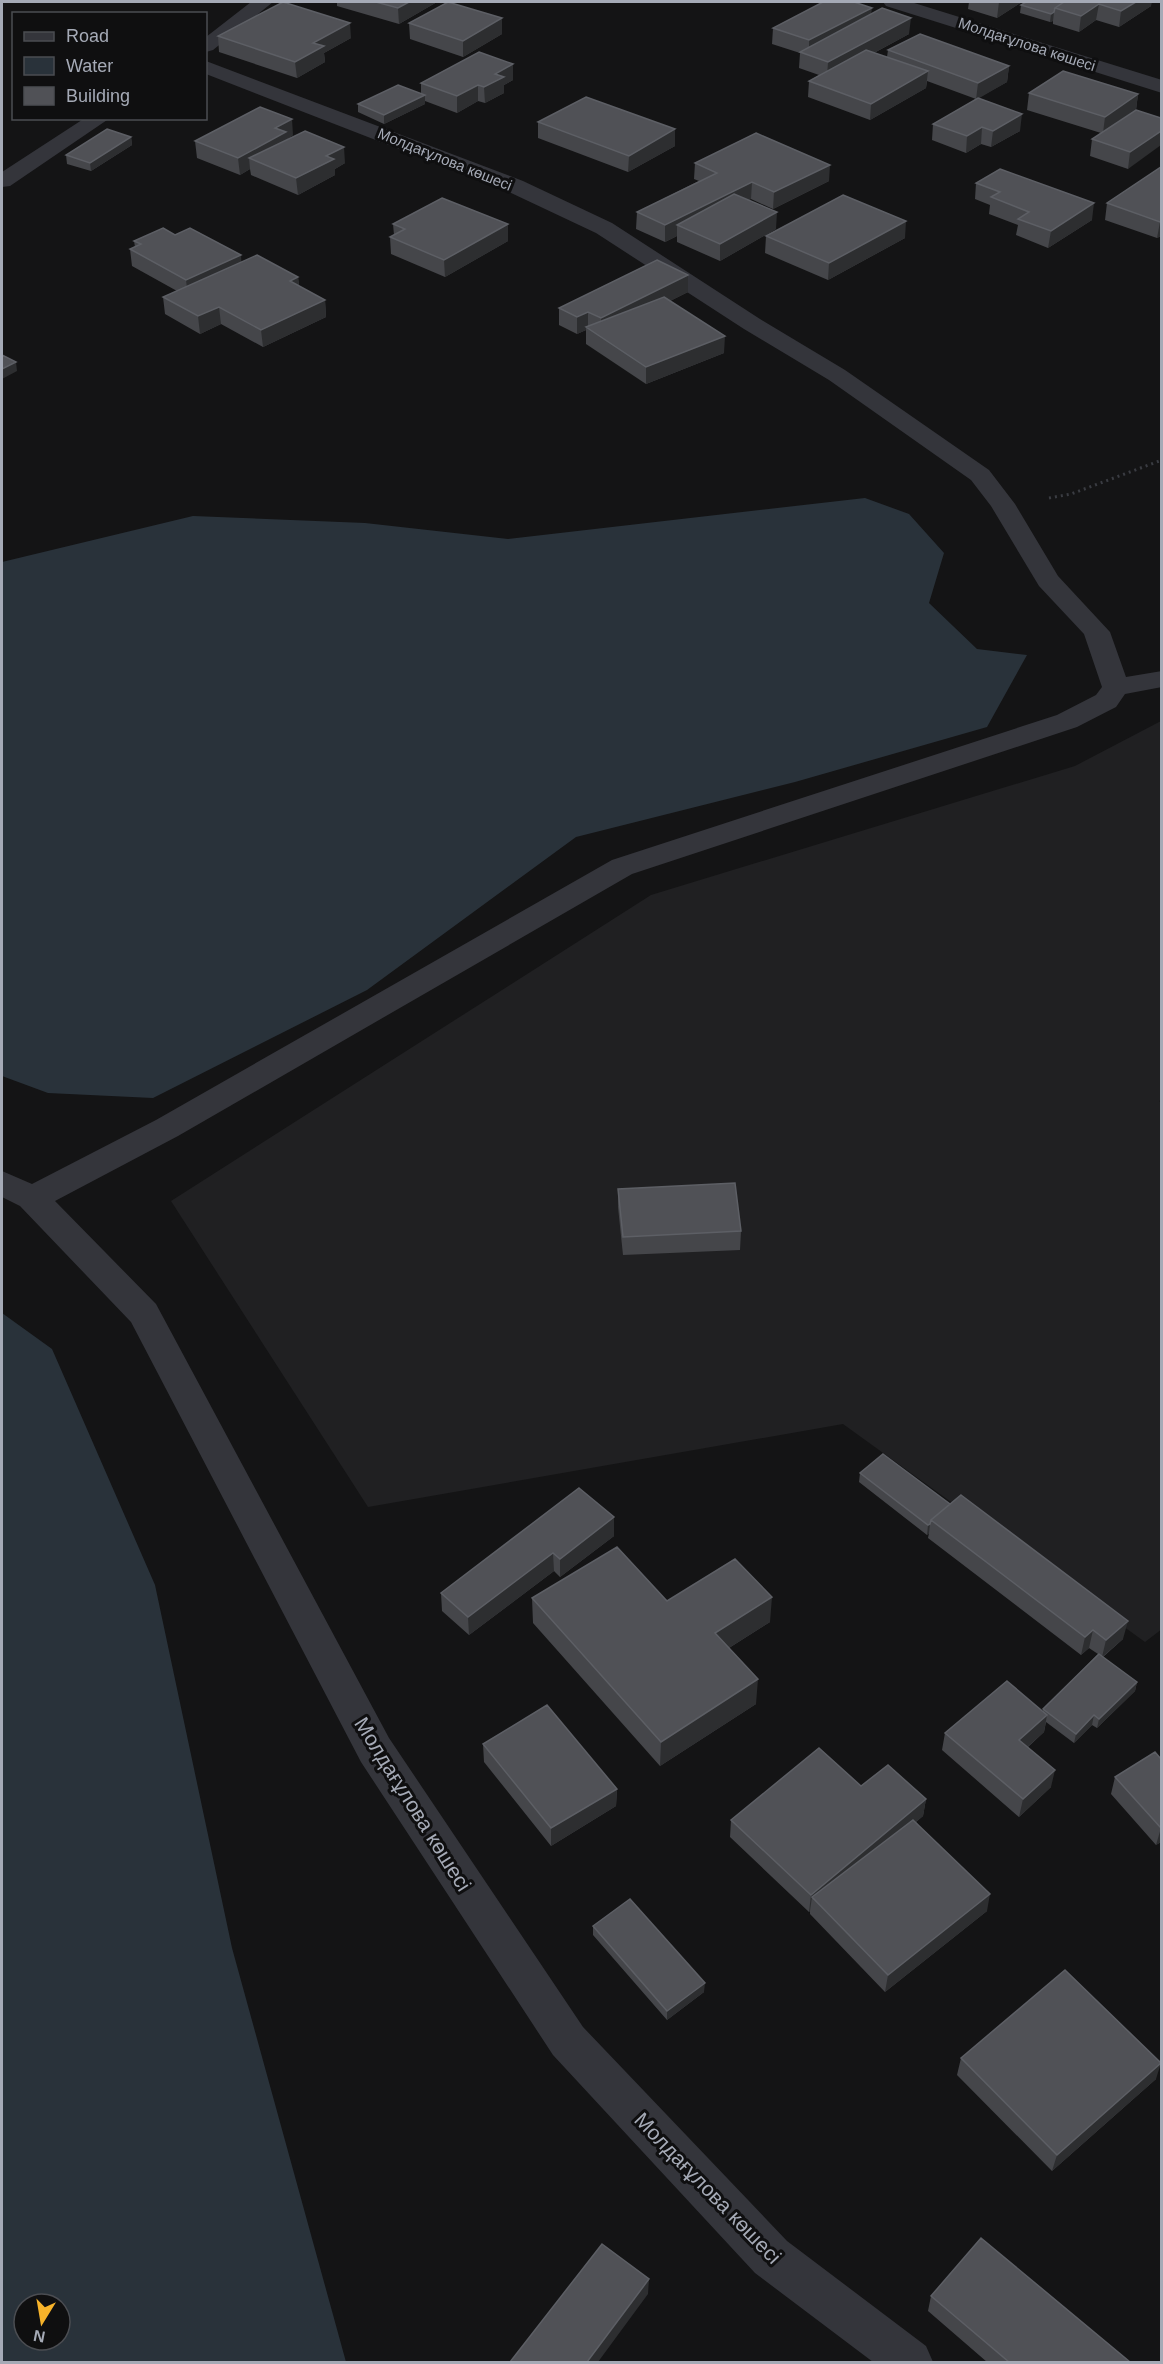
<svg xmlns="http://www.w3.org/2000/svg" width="1163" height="2364" viewBox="0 0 1163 2364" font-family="Helvetica,sans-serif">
<rect width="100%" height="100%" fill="#141415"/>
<path fill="#202022" d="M1161,721l1,379 -3,1 3,2v526l-17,13 -302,-218 -475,83 -197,-306 480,-306 424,-129z"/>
<path fill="#29323a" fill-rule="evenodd" d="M865,498l44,16 35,39 -15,50 48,46 50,6 -40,72 -192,55 -219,55 -209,153 -214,108 -105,-5 -46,-17v-514l191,-46 172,7 143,16z
M2,1313l50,36 103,236 77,363 114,414h-344zM24,2304h36v36h-36z"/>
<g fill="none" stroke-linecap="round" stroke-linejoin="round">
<path stroke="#3a3c42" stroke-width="3" stroke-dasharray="2 4" stroke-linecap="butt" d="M1049,498l22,-4 91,-34"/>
<path fill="#34353b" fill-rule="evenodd" d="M251,2h22l-60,48 -7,2v-15z
M883,2h28l251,78v13l-276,-87z
M206,61l317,120 89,42 148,96 85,51 144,100 26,34 43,72 52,56 16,45 36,-6v16l-37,7 -9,13 -39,20 -445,147 -454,262 -123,65 101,103 233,434 194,289 204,214 139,105 7,16h-60l-118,-89 -202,-218 -192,-293 -230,-440 -111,-116 -18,-9v-26l30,13 124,-64 456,-260 445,-145 39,-20 6,-8 -18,-53 -45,-48 -48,-80 -20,-26 -142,-100 -85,-51 -148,-96 -89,-42 -301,-117z
M85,118h25l-100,68 -8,1v-15z"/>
</g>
<path fill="#45464a" d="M337,2h100l-38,22 -62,-18z
M969,2h53l-25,16 -29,-9z
M1026,2l125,4 -32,21 -23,-7 -17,12 -26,-8v-3l-3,1 -30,-9 1,-8z
M871,14l38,20 -35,19 13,4 1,-7 121,16 -2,16 -29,16 42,33 -29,16 -10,-3 -15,9 -34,-13 1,-16 43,-25 -49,-18 -1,7 -56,32 -62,-23 1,-16 10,-6 -20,-7 1,-15 -28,-9 1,-16z
M409,23l93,11 -39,23 -53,-18z
M218,36l133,2 -27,15 1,9 -28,16 -78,-26z
M513,80l-9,5v8l-19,10 -7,-2 -21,12 -32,-12v3l-41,20 -26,-12v-8l63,-10v-11z
M1029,93l109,1 -2,16 25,8 -33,51 -38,-13 2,-17 9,-6 -74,-23z
M538,122l137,7v17l-47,26 -90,-34z
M293,135l-6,4 58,24 -10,6v6l-37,20 -47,-20 -1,-6 -10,6 -43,-17 -2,-17z
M131,137l1,8 -41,26 -24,-7 -1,-9z
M695,163l134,18 -56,28 -22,-10 -3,1 28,29 -56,32 -43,-19v-6l-12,6 -29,-13 1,-17 62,-31 -5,-2z
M1161,167v69l-4,2 -52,-18 2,-17z
M976,183l116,37 -44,28 -32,-13 2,-10 -29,-11 1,-9 -15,-6z
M393,224l115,17 -63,36 -54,-23 -1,-17 4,-2z
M175,235l66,20v7l57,15 1,9 26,14 1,17 -63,30 -42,-23 -21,10 -35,-20 -2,-17 14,-6 -45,-25 -2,-17 5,-2 -1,-6z
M766,236l139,2 -77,42 -63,-27z
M688,275v17l-18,9 54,52 -78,31 -60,-40v-14l-9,4 -18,-9v-17z
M618,1189l123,42 -1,19 -117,5 -5,-48z
M860,1473l263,166 -20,18 34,25 -2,9 -38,37 -5,-3 -18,18 -28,-21 -2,10 -16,15 23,40 -32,30 -77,-67 3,-17 98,-22v-2l55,-55 -9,-6 -8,7 -153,-117 1,-5 -2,2 -68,-53z
M614,1517v19l-54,41 -6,-6 -85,64 -27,-24 -1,-18z
M532,1598l135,3 103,21 -41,26 27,56 -96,62 -127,-143z
M483,1744l134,45 -1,17 -65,40 -67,-84z
M1161,1759v83l-5,3 -45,-51 4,-17z
M861,1786l65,13 -3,17 -7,6 71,89 -102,81 -75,-78v-3l-1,1 -79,-75 1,-17z
M593,1926l111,66 -37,28 -74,-85z
M961,2058l195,21 -104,92 -95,-96z
M931,2296l199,66h-143l-59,-51z"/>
<path fill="#2d2e30" d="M409,2h28l-38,22 -1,-16z
M999,2h23l-25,16z
M1136,2h16l-1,4 -32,21 2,-16z
M1099,4l-3,16 -17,12 2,-16z
M872,8l-2,15 -61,32v-15z
M1054,12l-1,9 -3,1 1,-8z
M502,18v16l-39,23v-16z
M911,18l-2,16 -82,44 1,-16z
M350,23l1,15 -27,15 1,9 -28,16 -2,-16 18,-19z
M513,64v16l-9,5v8l-19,10 -1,-16 11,-13z
M1009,66l-2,16 -31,18 2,-17z
M928,71l-2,17 -56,32 1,-16z
M478,85v16l-21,12v-17z
M1138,94l-2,16 -33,23 2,-16z
M425,95v9l-41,20v-9z
M1022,114l-2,17 -29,16 2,-16z
M292,119l1,16 -6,4 1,10 -39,9 1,11 -10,6 -2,-17 37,-30z
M982,127l-1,17 -15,9 1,-17z
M675,129v17l-47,26 1,-16z
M1161,131v14l-33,24 2,-17z
M131,137l1,8 -41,26 -1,-8z
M344,147l1,16 -10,6v6l-37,20 -2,-17 30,-22z
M830,165l-1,16 -56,28 1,-17z
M752,182l-1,17 -62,31 -12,-5v11l-12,6v-17z
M1094,203l-2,17 -44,28 3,-17z
M777,212l-1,17 -56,32v-17z
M906,221l-1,17 -77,42 1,-17z
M1161,221v15l-4,2 3,-16z
M508,224v17l-63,36 -1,-17z
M241,255l1,17 -54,25 -2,-17z
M688,275v17l-87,44v-18z
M298,277l2,17 -10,-13z
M325,300l1,17 -63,30 -2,-17z
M219,307l2,17 -21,10 -2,-18z
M588,312v16l-2,-1v3l-9,4v-17z
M725,336l-1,17 -78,31v-17z
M16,362l1,9 -15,8v-10z
M614,1517v19l-54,41v-18z
M930,1524l-1,9 -2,2 1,-10z
M553,1553l1,18 -85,64 -1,-18z
M772,1597l-2,25 -57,36 2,-25z
M1128,1621l-5,18 -21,18 4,-17z
M1093,1630l-4,18 -8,7 4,-18z
M758,1679l-2,25 -96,62 1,-24z
M1137,1682l-2,9 -38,37 2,-9z
M1047,1715l-3,17 -28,25 3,-17z
M1094,1715l-2,10 -18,18 2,-9z
M1055,1770l-4,17 -32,30 4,-18z
M617,1789l-1,17 -65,40v-18z
M926,1799l-3,17 -104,88 -7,-7 -2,14 -1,1 2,-17z
M1161,1828v14l-5,3z
M990,1894l-3,17 -102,81 3,-17z
M705,1983l-1,9 -37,28v-9z
M1161,2063l-5,16 -104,92 5,-16z
M649,2279l-1,15 -50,68h-11z"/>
<path fill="#505156" stroke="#5d5f65" stroke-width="1.5" d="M283,2l67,21 -37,20 11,3 -29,16 -77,-26z
M376,2h33l-11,6z
M448,2l54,16 -39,23 -54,-18z
M823,2h31l18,6 -63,32 -36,-12z
M1026,2h38l-9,6 -1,4 -3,2 -30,-9z
M1064,2h72l-15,9 -22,-7 -18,12 -26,-8z
M882,8l29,10 -83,44 -28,-10z
M920,34l89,32 -31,17 -90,-33z
M866,50l62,21 -57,33 -62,-23z
M479,52l34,12 -18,10 9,3 -20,10 -6,-2 -21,11 -36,-13z
M1063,71l75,23 -33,23 -76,-24z
M398,85l27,10 -41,20 -26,-11z
M586,97l89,32 -46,27 -91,-34z
M978,98l44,16 -29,17 -11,-4 -15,9 -34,-12z
M260,107l32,12 -17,9 11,4 -48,26 -43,-17z
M1136,110l25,8v13l-31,21 -38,-13z
M107,129l24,8 -41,26 -24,-8z
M305,131l39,16 -18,9 8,3 -38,19 -47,-20z
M756,133l74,32 -56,27 -22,-10 -87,43 -28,-13 80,-39 -22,-10z
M1161,167v54l-1,1 -53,-19z
M1000,169l94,34 -43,28 -33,-12 11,-7 -38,-15 9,-5 -24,-9z
M734,194l43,18 -57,32 -43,-19z
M843,195l63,26 -77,42 -63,-27z
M442,198l66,26 -64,36 -54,-23 15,-8 -12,-5z
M163,228l12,7 15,-7 51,27 -55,25 -56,-31 11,-5 -7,-3z
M257,255l41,22 -8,4 35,19 -64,30 -42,-23 -21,9 -35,-19z
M657,260l31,15 -87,43 -13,-6 -11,5 -18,-9z
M664,297l61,39 -79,31 -60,-40z
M2,355l14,7 -14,7z
M735,1183l6,48 -118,6 -5,-48z
M883,1454l67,50 -19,16 -1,4 -2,1 -68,-52z
M579,1488l35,29 -54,42 -7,-6 -85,64 -27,-24z
M961,1495l167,126 -22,19 -13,-10 -8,7 -154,-117z
M617,1547l50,54 68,-42 37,38 -57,36 43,46 -97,63 -129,-144z
M1099,1654l38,28 -38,37 -5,-4 -18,19 -33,-25z
M1007,1681l40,34 -28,25 36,30 -32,29 -78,-66z
M547,1705l70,84 -66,39 -68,-84z
M819,1748l42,38 27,-21 38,34 -115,96 -80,-75z
M1155,1752l6,7v69l-46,-51z
M913,1820l77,74 -102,81 -76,-78z
M630,1899l75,84 -38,28 -74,-85z
M1065,1970l96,93 -104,92 -96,-97z
M981,2238l149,124h-121l-78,-66z
M602,2244l47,35 -62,83h-77z"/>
<g text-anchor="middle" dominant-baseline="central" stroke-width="6" stroke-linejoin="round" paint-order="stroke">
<g font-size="15" fill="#a5aab6" stroke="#0f0f10">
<text transform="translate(1027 44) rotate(18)">Молдағұлова көшесі</text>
<text transform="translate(445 159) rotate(22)">Молдағұлова көшесі</text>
</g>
<g font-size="21" fill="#a5aab6" stroke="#0f0f10">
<text transform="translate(413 1804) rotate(58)">Молдағұлова көшесі</text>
<text transform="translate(708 2188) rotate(46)">Молдағұлова көшесі</text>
</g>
</g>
<rect width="1163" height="2364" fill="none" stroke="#a5aab6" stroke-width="6"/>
<rect x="12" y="12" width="195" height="108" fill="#0f0f10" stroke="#4b4d52" stroke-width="1.5"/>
<rect x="24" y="32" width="30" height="9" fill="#34353b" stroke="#4b4d52" stroke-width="1.5"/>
<text x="66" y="42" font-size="18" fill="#a5aab6">Road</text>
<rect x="24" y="57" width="30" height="18" fill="#29323a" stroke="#4b4d52" stroke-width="1.5"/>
<text x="66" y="72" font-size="18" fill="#a5aab6">Water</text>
<rect x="24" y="87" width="30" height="18" fill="#505156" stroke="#4b4d52" stroke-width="1.5"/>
<text x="66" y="102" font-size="18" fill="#a5aab6">Building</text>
<g transform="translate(42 2322) rotate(191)"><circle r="28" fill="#0f0f10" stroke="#4b4d52" stroke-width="1.5"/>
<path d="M0-4.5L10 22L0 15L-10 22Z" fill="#f7b32a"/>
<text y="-9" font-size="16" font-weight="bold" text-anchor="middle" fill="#a5aab6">N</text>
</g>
</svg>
